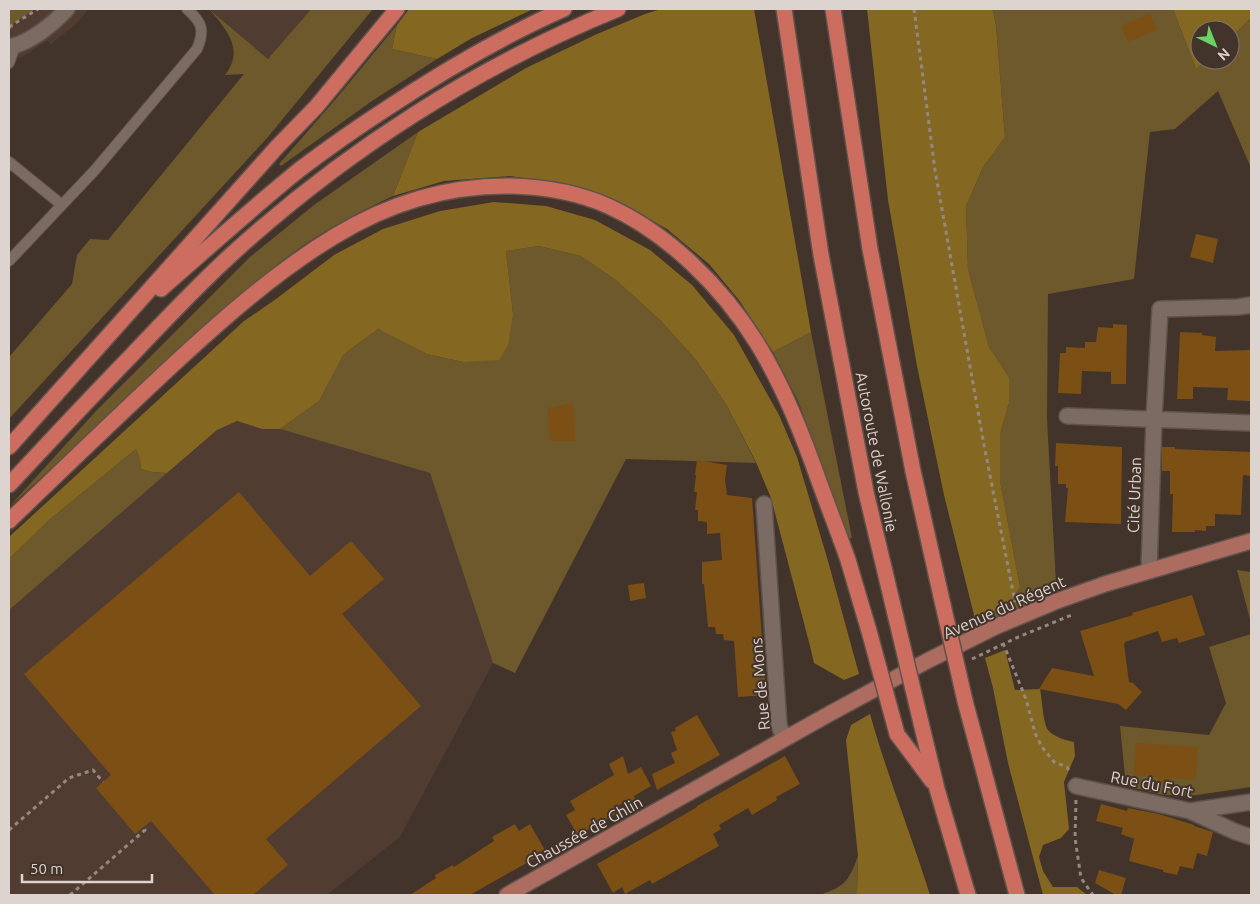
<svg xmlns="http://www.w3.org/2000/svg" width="1260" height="904" viewBox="0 0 1260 904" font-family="Ubuntu,sans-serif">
<rect width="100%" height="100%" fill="#42332b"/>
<path fill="#513c31" d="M9,9h80l-13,15 -25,20 -4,-3 -25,16 -12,2h-1z
M210,9h101l-43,50z
M237,421l25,8h18l150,44 63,190 -93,174 -73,58h-318v-336l158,-86 50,-43z"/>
<path fill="#6d592c" d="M9,9h26l-22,15v4l-4,2z
M209,9l59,50 43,-50h62l-105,128 -259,282v-62l63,-73 5,-29 13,-16 18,1 136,-166 -19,1c20,-26 1,-46 -16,-66z
M993,9h180l23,60 10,-9h24v-22l21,-20v150l-33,-77 -43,38 -25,3 -16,147 -86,15 -1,125 10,182 -62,26 -7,-13 21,-9 11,-18 -20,-106v-47l9,-31v-26l-20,-30 -21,-78 -2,-63 17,-39 22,-30 -9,-111z
M397,25l-5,24 45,10 -65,42 -91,65 -2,-2 56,-64z
M418,132l-25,64c-30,14 -61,30 -89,49 -63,44 -117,97 -173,149 -40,38 -81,76 -122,113l88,-97 153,-153 64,-52z
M539,246l42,10 36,25 43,39 37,41 29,43 30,59 -130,-4 -111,214 -22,-10 -63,-190 -150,-44 39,-28 25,-47 34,-25 49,25 36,8 50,-48 -7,-63z
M811,332l41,206 -6,1 -27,-82 -21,-56 -25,-49z
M136,449l4,11 1,9 11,3 15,1 -158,137v-51l40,-39z
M1237,570l14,2v51z
M1251,634v153l-61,9 -26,-1 -38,-9 -6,-60 89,9 17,-32 -17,-56z
M858,856l-1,39h-37c26,-9 29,-15 38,-39z"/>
<path fill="#846822" d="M409,9h124l-61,29 -35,21 -45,-10 5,-24z
M661,9h93l57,323 -38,20 -34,-52 -30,-36 -42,-35 -50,-28 -54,-17 -53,-8 -66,5 -51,15 25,-64 108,-64 71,-34 48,-20z
M867,9h126l3,17 9,111 -22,30 -17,39 2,63 21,78 20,30v26l-9,31v47l20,106 -11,18 -34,14 -31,-124 -27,-129 -29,-166z
M1173,9h78v9l-21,20v-8h-30v30h6l-10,9z
M494,202l52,4 49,14 55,30 42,35 42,50 45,80 18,42 31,104 31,113 -15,6 -30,-17 -4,-17 -39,-148 -15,-36 -30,-58 -29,-43 -37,-41 -43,-39 -36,-25 -42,-10 -33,5 7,63 -5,31 -9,15 -36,2 -36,-8 -49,-25 -34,25 -25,47 -39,28h-18l-25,-8 -20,9 -50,43 -15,-1 -11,-3 -1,-9 -4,-11 -87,71 -40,39v-22l235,-216 32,-22 58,-44 49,-26 57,-18z
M1005,650l10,40 25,-1c2,9 3,34 8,41 6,7 17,10 26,12l1,14 -11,26 5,47 -8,9 -18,7 -4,12 4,14 10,16h24l10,8h-44l-35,-132 -15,-75 -8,-30z
M870,714c17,61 41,120 60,181h-73l1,-39 -12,-116 5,-15z"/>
<path fill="#7c4f15" d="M1150,13l7,17 -29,12 -7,-16z
M1196,234l22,5 -5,24 -23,-6z
M1113,324l14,1 -1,59h-15v-12l-29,-1 -1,23 -23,-1 2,-40h6v-6l19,1v-6h11l2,-15 15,1z
M1180,332l22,1v2l14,2 -1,14 36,-1 -1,51 -23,-1 1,-12 -35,-1v12h-16z
M573,403l2,21v17h-25l-3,-33z
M1056,443l66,4 -1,77 -56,-2 3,-34h-2v-4h-8v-18h-3z
M1162,447h13v2l76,3v24l-8,-1 -2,40 -26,-1v12h-9v5l-11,-1v2h-23l1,-38h-3v-23h-8z
M697,460l30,5 -2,14 2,16 25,3 14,197 -28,2 -4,-56 -10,-1 -1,-6h-7l-1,-7h-7l-4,-43h-2v-22l20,-2 -2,-27 -13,1v-12l-9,-1v-11h-3l2,-18h-3l2,-17h-1z
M239,492l71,84 41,-35 33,38 -42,35 79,92 -155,133 22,26 -35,30h-38l-64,-74 -16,13 -39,-46 15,-13 -87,-101z
M644,583l2,15 -16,3 -2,-16z
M1192,595l13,40 -26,8 -2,-5 -15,4 -4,-11 -33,11v1l-1,1 5,38 4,1 9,9 -16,18 -8,-6 -79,-15 13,-21 42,8 -14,-45 53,-16 -1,-2z
M697,715l23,40 -63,35 -5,-16 23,-11 -4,-10 6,-3 -6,-18 5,-1 -1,-3z
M1136,743l62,4 -2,33 -25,-2v5l-14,-1 1,-5 -25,-2z
M623,756l5,18 13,-7 10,19 -17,10 3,9 -8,3 -3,-7 -7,4 3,5 -44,26 -12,-21 9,-5 -5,-9 44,-26 -5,-11z
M785,756l15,28 -24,13 1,3 -25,15 -4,-7 -29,17 2,4 -8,5 6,12 -67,38 -2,-4 -25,14 -3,-7 -9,6 -16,-29 64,-36 36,-21v-1z
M1101,804l26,7 1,-3 31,6 35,11v1l19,6 -6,24 -10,-3 -4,16 -13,-3 -3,9 -14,-3v-2l-34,-9 5,-22 -13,-5 2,-6 -27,-7z
M515,824l4,7 11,-7 16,28 -76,43h-60l26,-17 -1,-3 18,-10 1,2 40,-26 -2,-4z
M1099,870l27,8 -5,17h-5l-21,-12z"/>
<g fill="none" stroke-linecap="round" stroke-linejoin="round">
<g stroke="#5f524b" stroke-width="12">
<path id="lane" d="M9,63l6,-17
M9,162l53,43
M9,261l86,-91 102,-121c8,-19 5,-27 -10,-40"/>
</g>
<g stroke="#5f524b" stroke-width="18">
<path id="street" d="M9,47c21,-4 44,-23 58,-38
M1067,416l184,7
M764,504l15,221 5,14
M1149,571l5,-152 6,-110 78,-2 13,-2
M1076,786l114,25 61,-9
M1190,811l46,21 15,5"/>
</g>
<g stroke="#5f524b" stroke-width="18">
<path id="primary" d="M507,895l322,-181 98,-53 68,-34 62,-26 48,-17 146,-43"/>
</g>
<g stroke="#5f524b" stroke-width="18">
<path id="highway" d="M784,9l37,246 45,237 30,126
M833,9l37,240 43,222 28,125
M161,289c46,-40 91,-81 138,-119 29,-22 59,-43 90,-63 56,-37 114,-71 175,-98
M9,447l268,-300 39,-40 81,-98
M9,485c40,-43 80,-86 121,-128 33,-35 67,-71 102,-103 113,-103 245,-188 386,-245
M9,521c55,-53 110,-106 166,-158 50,-46 102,-92 160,-127 54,-33 114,-51 177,-50 32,1 67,7 96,20 60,27 114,81 149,137 27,44 46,93 63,141 9,25 19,50 28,76 7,24 14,48 21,71
M965,701l52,194
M921,723l16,66 31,106
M897,734l35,47"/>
</g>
<path stroke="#948881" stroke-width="3" stroke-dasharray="4 4" stroke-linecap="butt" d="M914,9l21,161 49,275 31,157
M9,27l29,-18
M1003,643l23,56 9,34 7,14 12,15 13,5 3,6
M972,659l44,-21 58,-24
M1076,800l-1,38 6,40 12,17
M9,830l60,-52 24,-8 10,12
M70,895l75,-65 -2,-2"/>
<use href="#lane" stroke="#7c6b62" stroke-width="10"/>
<use href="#street" stroke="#7c6b62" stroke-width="15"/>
<use href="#primary" stroke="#ac6c60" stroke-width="15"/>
<use href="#highway" stroke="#cc6d5f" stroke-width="15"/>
<g stroke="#5f524b" stroke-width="18" stroke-linecap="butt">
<path id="highway-bridge" d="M941,596l24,105
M896,618l25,105
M869,631l28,103"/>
</g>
<use href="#highway-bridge" stroke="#cc6d5f" stroke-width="15"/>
</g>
<g text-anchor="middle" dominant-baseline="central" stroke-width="4" stroke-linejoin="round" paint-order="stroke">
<g font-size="16" fill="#ded4cf" stroke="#42332b">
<text transform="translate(877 452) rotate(79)">Autoroute de Wallonie</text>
<text transform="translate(1134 495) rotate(-88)">Cité Urban</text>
<text transform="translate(1004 607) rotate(-24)">Avenue du Régent</text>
<text transform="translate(760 684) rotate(-95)">Rue de Mons</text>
<text transform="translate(1152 784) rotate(11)">Rue du Fort</text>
<text transform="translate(584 832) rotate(-29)">Chaussée de Ghlin</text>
</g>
</g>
<rect width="1260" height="904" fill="none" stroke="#ded4cf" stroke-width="20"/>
<g transform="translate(1215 45) rotate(137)"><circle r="24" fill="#42332b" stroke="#80736d"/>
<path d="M0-4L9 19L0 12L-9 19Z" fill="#69d464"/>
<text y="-8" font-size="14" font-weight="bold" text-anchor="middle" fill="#ded4cf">N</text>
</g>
<path d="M22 874v8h130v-8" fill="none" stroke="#ded4cf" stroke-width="2.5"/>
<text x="30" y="874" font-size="15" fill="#ded4cf" stroke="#42332b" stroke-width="4" paint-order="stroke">50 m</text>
</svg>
